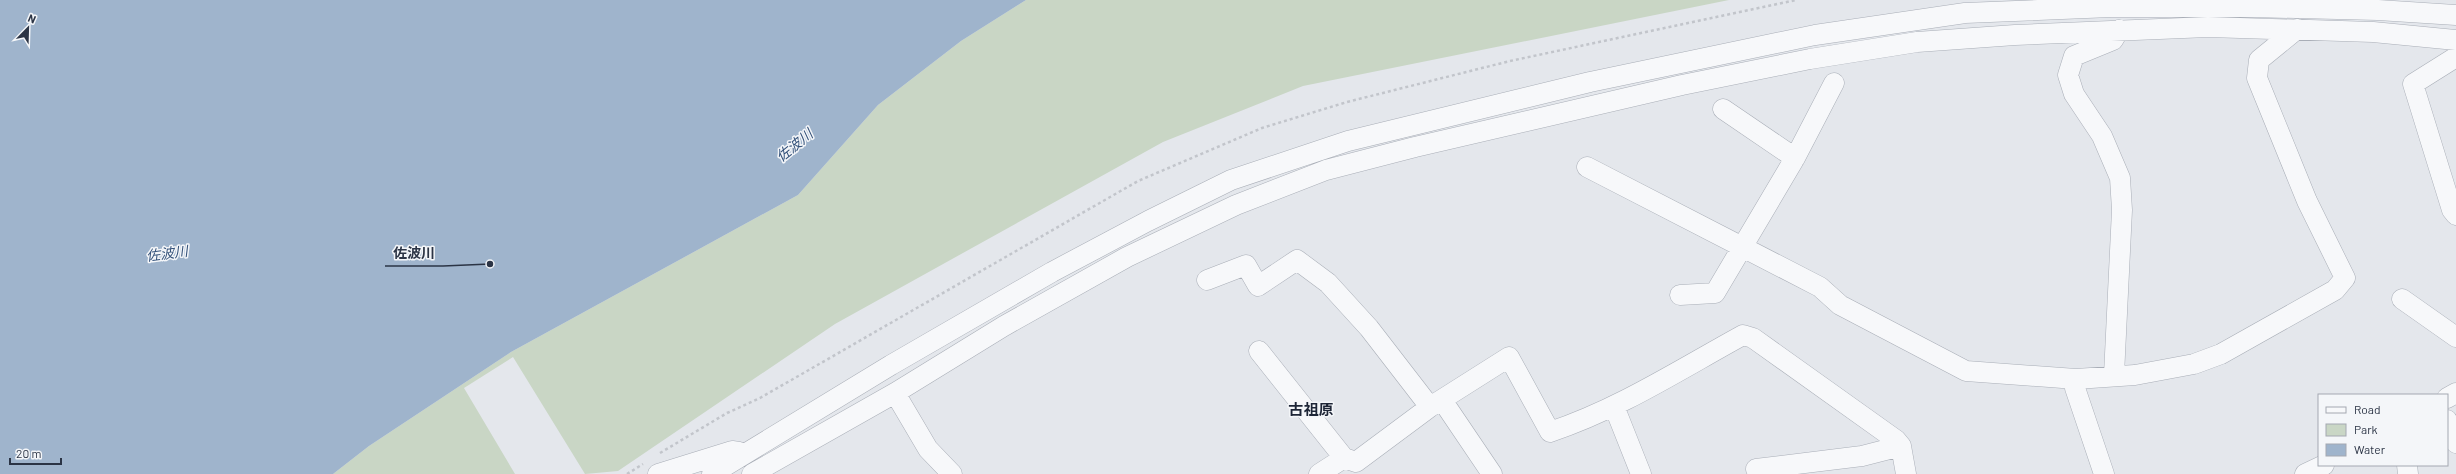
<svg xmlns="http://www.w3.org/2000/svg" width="2456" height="474" viewBox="0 0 2456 474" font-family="Barlow,'Noto Sans JP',sans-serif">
<rect width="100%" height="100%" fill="#e4e7ec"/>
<path fill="#c9d6c5" d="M1026,0h703l-426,86 -140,56 -328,182 -217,147 -33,3 -72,-117 -49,31 51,86h-182l36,-28 142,-94 287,-157 80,-90 83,-64z"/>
<path fill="#9fb4cc" d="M0,0h1026l-65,41 -83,64 -80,90 -287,157 -142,94 -36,28h-333z"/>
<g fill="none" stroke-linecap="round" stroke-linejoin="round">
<g stroke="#a9aeb7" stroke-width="21">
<path id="minor" d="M2456,57l-43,27 39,126 4,5
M1723,109l72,49
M1587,167l233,120 20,18 126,66 110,8 59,-4 59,-11 27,-10 114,-64 10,-12 -38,-77 -50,-123 2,-18 38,-31
M1207,280l39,-15 12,21 39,-26 31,23 41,45 61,79
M1680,295l35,-2 80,-135 39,-75
M2402,299l54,38
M1259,351l85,107 12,4 74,-55 79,-50 41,75c69,-23 129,-62 193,-97l10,3 143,102 5,6 5,28
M2114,375l8,-165 -2,-32 -18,-42 -28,-42 -6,-19 6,-19 39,-16 6,-10
M2076,379l-1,9 29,86
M895,393l33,56 24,25
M2447,398l9,-5
M1442,400l50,74
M1614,406l27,68
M2447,420l9,23
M2407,465l1,9
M1756,469l106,-13 39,-10
M658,474l74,-23 7,1
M712,474l179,-109 161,-93 96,-51 83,-41 117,-39 242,-59 225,-47 150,-22 146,-6h140l127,3 78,5
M752,474l143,-81 109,-67 123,-69 109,-52 90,-35 89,-23 267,-62 128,-26 107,-17 98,-7 193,-8 165,5 83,8
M1319,474l25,-16
M2305,474l19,-9"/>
</g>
<path stroke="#c2c5cb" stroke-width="2.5" stroke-dasharray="3 3" stroke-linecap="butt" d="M660,453l67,-40 33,-15 378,-217 124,-53 85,-26 163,-41 286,-61
M627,474l16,-10"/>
<use href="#minor" stroke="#f7f8fa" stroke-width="20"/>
</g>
<g text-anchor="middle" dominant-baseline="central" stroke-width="3" stroke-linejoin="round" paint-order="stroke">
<g font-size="14" font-style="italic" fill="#34527a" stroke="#f4f6f9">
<text transform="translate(794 145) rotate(-39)">佐波川</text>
<text transform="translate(167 253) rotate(-7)">佐波川</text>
</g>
<g font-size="15" font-weight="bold" fill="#1d2536" stroke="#f4f6f9">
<text x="1311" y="409">古祖原</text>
</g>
</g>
<path fill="none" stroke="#2b3445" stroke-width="1.5" d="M490 264L443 266H385"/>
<circle fill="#2b3445" stroke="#f4f6f9" stroke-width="1.5" cx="490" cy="264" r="4"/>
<g font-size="14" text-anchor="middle" font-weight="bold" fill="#2b3445" stroke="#f4f6f9" stroke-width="3" stroke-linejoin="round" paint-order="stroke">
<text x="414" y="258">佐波川</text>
</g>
<rect x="2318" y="394" width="130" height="72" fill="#f4f6f9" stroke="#a4a8b1"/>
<rect x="2326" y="407" width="20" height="6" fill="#f7f8fa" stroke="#a4a8b1"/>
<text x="2354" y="414" font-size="12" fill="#2b3445">Road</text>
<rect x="2326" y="424" width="20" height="12" fill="#c9d6c5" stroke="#a4a8b1"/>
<text x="2354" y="434" font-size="12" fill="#2b3445">Park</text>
<rect x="2326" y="444" width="20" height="12" fill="#9fb4cc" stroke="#a4a8b1"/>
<text x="2354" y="454" font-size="12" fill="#2b3445">Water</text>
<g transform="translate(28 28) rotate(23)" stroke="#f4f6f9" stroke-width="3" paint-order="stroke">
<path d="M0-3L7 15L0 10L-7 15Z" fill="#2b3445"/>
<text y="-6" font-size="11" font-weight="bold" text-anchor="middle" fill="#2b3445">N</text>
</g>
<path d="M10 458v6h51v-6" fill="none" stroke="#2b3445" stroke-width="2"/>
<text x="16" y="458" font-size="12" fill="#2b3445" stroke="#f4f6f9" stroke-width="3" paint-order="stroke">20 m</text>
</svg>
